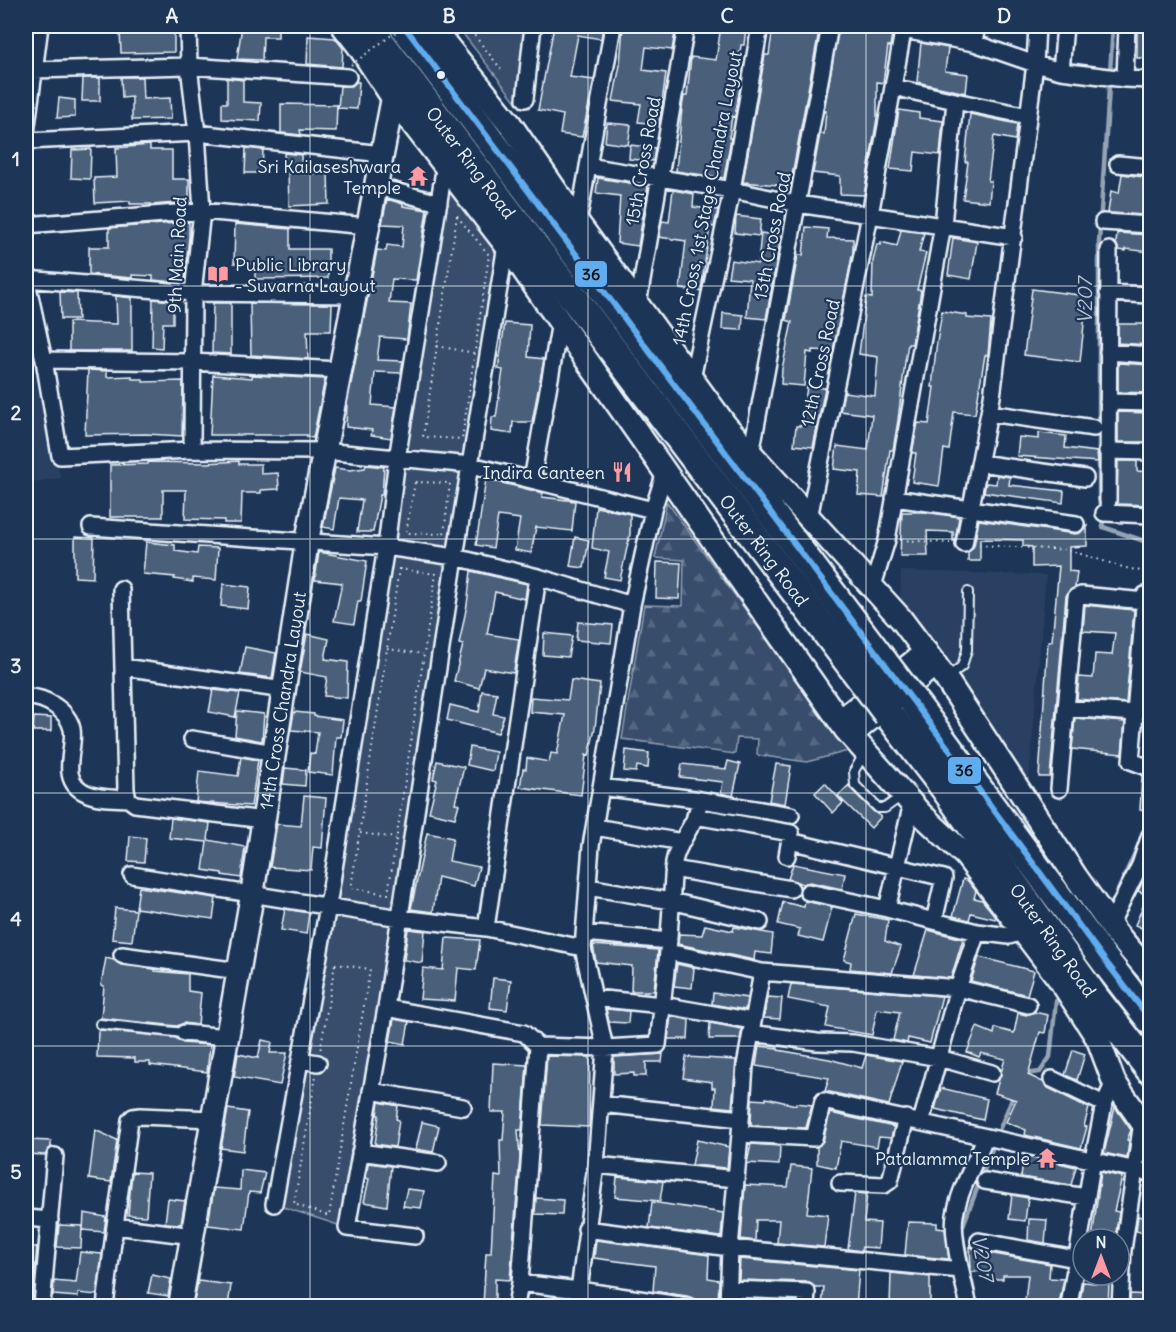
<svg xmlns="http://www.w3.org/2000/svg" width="1176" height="1332" viewBox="0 0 1176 1332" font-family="Delius,sans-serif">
<defs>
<pattern id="forest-firs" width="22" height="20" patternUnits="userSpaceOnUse" patternTransform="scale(1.5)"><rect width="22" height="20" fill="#374d6c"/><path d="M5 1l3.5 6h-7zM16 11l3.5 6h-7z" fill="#546782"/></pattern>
</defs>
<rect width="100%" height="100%" fill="#1d3557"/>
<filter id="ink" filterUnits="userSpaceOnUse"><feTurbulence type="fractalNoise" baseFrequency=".0167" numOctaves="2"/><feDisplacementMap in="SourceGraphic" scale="12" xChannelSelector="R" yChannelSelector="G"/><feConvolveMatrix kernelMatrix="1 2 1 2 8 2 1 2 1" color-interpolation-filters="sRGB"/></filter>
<g filter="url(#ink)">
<path fill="#2a4162" d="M26,347l35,131 -35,5z
M901,571l145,4 -17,205 -129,-179z"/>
<path fill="#374d6c" stroke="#909fb2" stroke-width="1.5" d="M457,26h71l-8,81z
M445,164l61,81 -159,983 -73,-24z"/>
<path fill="url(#forest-firs)" stroke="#909fb2" stroke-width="1.5" d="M667,502l181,249 -41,11 -50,-7 1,-16 -21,-1 -2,16 -113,-15 22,-134 39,1 1,-46 -29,-2z"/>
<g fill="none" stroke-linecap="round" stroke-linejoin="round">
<path stroke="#95a4b5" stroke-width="4.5" d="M1113,26l-14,216v256l4,29 47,16
M1144,834l6,-14
M1110,908l29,-64
M1024,1074l16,-2 10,-15 6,-56
M1000,1128l14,-34
M977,1306l-16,-75 31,-82"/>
</g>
<path fill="#495e7a" stroke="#e8f1f8" stroke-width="1.5" d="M136,26h38v26l-53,1 -1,-23h16z
M242,26h36v11h-15l-1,23 -25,-1z
M554,26h49l-2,13 -23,-4 -8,42 24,3 -12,57 -22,-3 3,-19 -25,-5z
M623,26l52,7 -3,17 -26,-3 -3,23 23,3 -7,51 -21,-2 3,-18 -28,-3 7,-36z
M721,26h25l-2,19h-3l-5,36 5,1 -6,35 -3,-1 -3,22h2l-7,40 -48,-7 6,-63 2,-12h3l4,-39 25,3z
M773,26h47l-30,160 -47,-4 22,-127h4z
M839,26l54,1 -3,20 -2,-1 -5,37 -6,-1v36l-13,77 -24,-1v-18l-27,-3 7,-39h4l2,-23 -2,-1z
M1137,26h13v32h-13z
M308,36l27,2 8,10 -1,19 -35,-3z
M921,43l27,5 -3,23 23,3 -2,19 -49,-11z
M121,77h21l1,22 27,-1 1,21 -39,1v-23l-10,1z
M83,78h17v23h-18z
M227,78l16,2v22l18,1 -1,18 -38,-2v-16h5z
M356,82h3l-2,27 -19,-1 2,-22h12z
M59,98l16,2v17l-18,1z
M281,104l56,1 -1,26 -36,-1 1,5 -20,-2z
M899,110l20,3v5l24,3 -3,34 -25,-3 -2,19 -23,-2z
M970,114l47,10 -2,16 -21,-4 -6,45h3l-2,21 -26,-3 5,-37h-3z
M607,123l24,2 -3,20 -23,-3z
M150,145v5h22v29h17v23l-38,3v-1h-21v-3l-35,2 -1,-25 23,-1 -1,-29z
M630,145l25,3 -2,13 -24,-2z
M246,148l17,2 -1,23h-17z
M91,149l-1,30 -19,-1 1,-28z
M284,153l17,2 1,19 26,-1 1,31 -40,2 -1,-35h-3z
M1122,174l28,4 -4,37 -38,-2 3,-22 8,2z
M598,178l50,8 -10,60 -21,-3 3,-47 -24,-3z
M673,190l21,4 -1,13 25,3 -4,17 -4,-1 -9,65 -21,-2 6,-48 -27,-4 3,-16 7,1z
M387,199l16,5v2l24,4 -11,70 -24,-1 -3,24 22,1 -4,35 -27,-2 -3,23 26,1 -2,12 -26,-1 -3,33 24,2 -5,31 -20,-3 1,-5 -26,-3 1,-23 30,-154 9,1 1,-6 15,2 2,-22 -22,-1z
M736,216l25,3 -2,17 -24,-3z
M189,222v14l-4,42h-12v4l-20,-2v-4l-21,-1v3l-43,-4v-27h20v-19z
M235,224l55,5v20h38v29l-73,1v-15l-21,-1z
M806,227l22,2 -1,9 26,1v13l-20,99 -21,-1v3l-5,-1 -3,34 -23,-2 1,-15 10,-47 -6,-2 12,-65h5z
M901,230l23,3 -5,19 7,1 -9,37h4l-2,13 -7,41h-4l-3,18 -7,58 -5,30h-3l-7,47 -25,-2 2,-23 -26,-3 3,-23 31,4 4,-35 -32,-4 4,-19 31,4 3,-39 -19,-3 7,-57 6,1 1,-37 4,-17 4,1v-3l16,4z
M761,233l20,3 -15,83 -19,-2 3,-38 -22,-2 3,-17 27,4z
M1117,233l33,2v17l-24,-3v2l-7,-1 -3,-7z
M953,238l24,4 -6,37 -23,-4z
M1032,289l55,7 -7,66 -56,-7z
M60,292l17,1 1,26h-17z
M116,296l16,2v53h-63v-29l48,2z
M153,299l20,2v22h-10l-1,25 -10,-1z
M213,303h18v51l-19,-1z
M250,303l82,1 -1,27h-24l1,28 -57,-4z
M942,311l25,4v3l24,2 -3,35h-3l-10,59 -21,-2 -5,38 -5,-1 -5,37 -27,-4 4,-29h-4l6,-30 11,1 5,-37h-2l4,-38z
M723,313l20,2 -1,15 -20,-1z
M505,323l25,2 -2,32 16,2 -12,63h-19l-1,12 -21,-3 1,-14h4l7,-47 -5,-1z
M1118,324h32v21l-32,-2z
M1118,363l32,2v28l-32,-1z
M88,370l19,1v6l25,-1v3h11v3l40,-1 -1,55 -36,-2 -61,1z
M213,375l39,3v-3l73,4 -12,59 -6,-1v-2h-97z
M807,387l18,1 -12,59 -19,-2 2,-19h5z
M1118,412l32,1v29h-32z
M1039,433l27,3 -1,12 32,4 1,10 -81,-6 2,-19 20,2z
M239,461v3h22v10l17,-1 1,16 -18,1v3h-19l-1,30h-17v-3l-39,-1 1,-29h-23v27h-53v-52l38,-1v-2l59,1z
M1118,461h19v10l13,1v33l-33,-1z
M366,465l18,2 -2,28h-2l-7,37h-16l5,-32 -23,-2 -5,31 -11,-2 12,-59 15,2 15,-2z
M997,475l13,2 -1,8 55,6 -1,12 -79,-11 2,-9 10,1z
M486,479l57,14 -1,4 33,4 -3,30 -36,-4 -5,26 -16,-3 5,-31 -22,-3 -5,32 -17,-3z
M596,507l34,7v20l-10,46 -16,-3 5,-25 -17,-4z
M902,512h22l35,5 -4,24h-2v-9l-26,-1 1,25h-28z
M979,520l96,14 5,-1 7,-8v21l-18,1v24l8,1 -2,15 -6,4 -3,5 -16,181h-11l9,-136h4l7,-75 -27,1v-20l-9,-1v-6l-43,-1v22h-12v-8l6,-7z
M75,537l19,1 -1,40 -18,-1z
M575,537l14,3 -5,28 -14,-2z
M146,542l29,3v6l22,3 1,-7 20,1 -2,32 -23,-2v4l-19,-3 1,-2 -32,-3z
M319,552l48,9 -6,40h-3l-4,23 -20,-3 8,-38 -27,-3z
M657,562l24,1 -2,36 -23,-1z
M471,571l56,13 -2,15 -30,-7 -8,42 32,5 -5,31v3l-30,-5 -5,20 -25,-7 9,-36 -4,-1 8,-39z
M223,584l27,3 -2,22 -27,-3z
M1085,605l49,5 -8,93 -49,-4 2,-22 14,1 2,-24 17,1 3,-22 -32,-2z
M578,622l35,3 -2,18 -35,-3z
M544,633l28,3 -4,21 -25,-2z
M307,634l22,5 -4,20 23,3 -1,36 -23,-2 3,-19 -27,-5z
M245,647l31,6 -4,25 -32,-4z
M571,680l29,4 -5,44 -6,28 -3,-1 -5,40 -61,-8 3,-18h3l1,-11 22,4 2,-9 6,1 8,-39 -35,-3 1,-15 37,3z
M213,690l27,3 -5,24 -26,-5z
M482,691l15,2 -4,21 11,2 -6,17 -51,-13 3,-15 29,7z
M237,711l27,3 -2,27 -27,-5z
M294,712l20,2v2l29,4 -2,17h-5l-3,38 -25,-3 2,-19 5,1 3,-22 -27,-2z
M34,717l17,1v13h-18z
M1075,718l50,4 -3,32 -50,-5z
M470,747l26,5 -3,19 -26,-6z
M626,750l23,3 -1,15 -11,-2 -1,6 -12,-1z
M241,757l17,3 -7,46 -55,-4 3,-31 39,5z
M437,761l27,6 -9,36 4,1 -4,14 -26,-6 8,-32 -4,-1z
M728,761l12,3 -7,32 -12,-3 2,-11 -43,-5 2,-13 44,5z
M776,764l15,2 -6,38 -16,-3z
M285,768l21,2 -1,16 -22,-2z
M1142,776l8,2v33l-10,-1z
M825,783l18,20 -10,10 -18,-20z
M849,785l2,4 23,23 7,5 -10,11 -33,-32z
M304,796l22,2 -4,50 -9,-1 -2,23 -41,-3 7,-43 24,2z
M171,818l39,5 -2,17 37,7 -4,31 -19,-3v-2l-19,-3 4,-28 -38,-4z
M427,833l26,5 -4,23 30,6 -5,19 -36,-9 -5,35 -22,-3z
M130,836l16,2 -2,24 -16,-1z
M793,864l52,10 -3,15 -32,-7 -7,2 -15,-5z
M1147,873l3,1v58l-15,-7 13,-30 -10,-4z
M963,879l4,1 9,11 -2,7 8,2 14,17 -1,2 -24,-6 -2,7 -16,-4z
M139,887l77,11 -3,21 -77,-11z
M805,901l27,6 -9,35 -25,-6 2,-7 -22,-5 5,-22 21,5z
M115,908l21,2 -4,31 -20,-2z
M285,909l24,4 -3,21 -25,-4z
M856,914l32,6 -3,21 16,6 -9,26 -42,-4 1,-7 -7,-2z
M705,925l28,6 1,-4 39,7 -2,20 -16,-2 -1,8 -76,-16 1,-10 23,1z
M408,929l17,2 -3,32 -18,-3z
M928,930l35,9 -12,39 -37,-3z
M446,938l34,2 -4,30 -18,-2 -3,33 -35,-2 3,-31 20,2z
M593,945l65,5 -4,41h-23l1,-25 -36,-4z
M979,957l55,14 -7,24 -56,-14z
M106,958l8,2 7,5 34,4v2l33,3v17l13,2 -3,32 -14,-2 -7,3 -76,-8 3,-32 -3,-1z
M677,964l17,4 -2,20 -18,-2z
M493,978l18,2 -4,30 -17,-2z
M791,984l151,12 -12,47 -22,-5 -1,5 -14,-3 7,-28 -23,-3 -5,26 -46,-8 4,-20 -42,-8z
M713,993l34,5 -2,12 -33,-6z
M767,997l15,1 -2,21 -16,-1z
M606,1009l23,2 -1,12 -19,-1z
M1034,1012l14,3 -3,18 -5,-1 -12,43 15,7 5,6 41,20 -5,18 3,1 -6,21 -56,-13 1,-5 -20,-8 10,-22 -21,-7 10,-34 -24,-6 -2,4 -12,-5 10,-25 17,7 1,-6 19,5 4,-20 8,2z
M671,1016l18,4 -1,19h-20z
M394,1019l15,3 -4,22 -15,-3z
M710,1023l32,6 -2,10h-31z
M100,1030l76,8 7,5 27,2 -3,27 -57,-7v-3h-15v-4l-38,-1 1,-25z
M262,1040l10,2 -2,11h17l-7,32 -46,-8 4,-23 20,4z
M759,1046l19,2v2l51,9 33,9 4,-13 36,6 -13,44 -64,-14 4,-13 -73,-12z
M1073,1050l12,4 -8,26 -12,-5z
M663,1054l-1,8h-16v14h-12v-3l-20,1v-17z
M547,1056l43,1 -1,70 -47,-2z
M686,1057l50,3 -4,48 -18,-2 1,-18h-3v-6l-29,-4z
M493,1063l34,2 -5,65h-4l2,27 -10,123 -15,-1v27h-12l3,-53h5l4,-77 6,1 -1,-37h3l2,-28h-14z
M941,1088l46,11 -4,21 -48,-11z
M766,1098l30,7v-2l16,2 -6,23 -54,-3 -1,-2 1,-24 14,1z
M379,1102l19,4 -2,13 3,1 -4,27 -20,-3 4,-29h-2z
M1115,1107l16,23 -4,10 2,1 -2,17 -23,-5z
M228,1109l20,3 -5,39 -22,-3z
M830,1113l64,14 -3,11 -12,-1 -2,10 -36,-6 -5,27 -19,-4v-17l6,-6z
M422,1122l17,4 -6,26 -17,-3z
M95,1130l22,10 -6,42 -22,-3z
M27,1140l24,1v6l-6,8 -19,-1z
M697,1140l32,7 -2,21 -35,-3z
M751,1144l29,2 -1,19 -32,-2z
M1024,1155l52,12 -5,18 -50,-8z
M368,1163l23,3 -4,40 -23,-4 5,-23 -3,-1z
M791,1166l21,2 -5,45 21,2 -4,32 -47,-4 2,-23h-23l-1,21 -14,-2 4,-54 43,2z
M241,1170l24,3 -5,20 -11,-1 -5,37 -36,-4 6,-37 26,2z
M132,1172l17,1 -3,43 -18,-1z
M1101,1172l21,5 -8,34 5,1 -4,27h-23z
M617,1177l46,4 -3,20 -45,-4z
M407,1189l17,2 -3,17 -18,-2z
M855,1193l12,1 -3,28 16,1 -2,25 -16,-1 -1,4 -13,-2z
M1012,1195l16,3 -3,23 -16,-2z
M536,1198l27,2 -1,15 -27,-1z
M168,1199l17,2 -4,23 -16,-1z
M652,1202l71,11 -2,24 -72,-9z
M84,1213l22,4 -2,15 -21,-2z
M1138,1216l12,3v15l-14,-3z
M1029,1219l18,1 -2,23 -17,-3z
M908,1222l29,1v5l8,1 4,30 -44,-4z
M59,1225l23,1 -1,22 -24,-1z
M596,1240l113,15 -1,23 11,2 -1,25 -19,-1v-4l-12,-4 -34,-5 2,-25 -61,-8z
M970,1246l7,5 73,13 -1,14 15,1 -5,25 -34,-3 3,-26h-25v4h-15v-8l-17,1z
M26,1247h11l-5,59h-6z
M80,1252l22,2 -5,41 -19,-2v4l-25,-2 1,-14 22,2z
M740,1259l119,11 -3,36h-34l2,-19h-9l-7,-5 -69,-2z
M891,1273l39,4v29h-40z
M152,1275l19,4 -3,17 -20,-3z
M198,1281l33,4 -3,21 -34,-4z
M1083,1282l26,2 -1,19 -28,-2z
M1130,1294l20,1 -1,11h-19z
M738,1299l59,2 -1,5h-58z"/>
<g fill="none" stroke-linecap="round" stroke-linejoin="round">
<g stroke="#e8f1f8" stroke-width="12">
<path id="lane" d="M947,678l15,-12 5,-16 1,-58
M864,754l-10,17 1,14 23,23h7l18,-13
M100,1024l84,9"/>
</g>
<g stroke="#e8f1f8" stroke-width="20">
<path id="street" d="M188,26l1,40 8,67 5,78 -9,82 -1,157
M903,30l71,13 61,21 26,7 64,8 25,1
M974,43l3,-17
M33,70l156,-4 159,11
M1061,71l4,-45
M1125,79l2,-53
M525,99l8,-73
M955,101l73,15
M26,133l14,-107
M26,141l171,-8 185,21
M1118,164l32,3
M588,166l144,24 66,14 216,33
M375,186l64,17
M1103,222l47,3
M578,223l35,-197
M26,225l176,-14 165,15
M26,277l18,83 16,96 132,-6 131,1 148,14 182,45 -21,95 -41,241 -8,102 22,100 -9,117 140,14
M26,279l167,14 161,2
M1108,293l42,2
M638,304l48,-278
M1108,352l42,3
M44,360l148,2 147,8
M692,379l40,-189 28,-164
M1108,402l42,1
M989,413l105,15
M1107,451l43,1
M751,454l79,-428
M980,463l105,15
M532,480l28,-158
M894,498l182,26
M1108,501l1,-251
M653,510l12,-38
M1104,513l46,2
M809,518l61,-303 34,-189
M91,527l295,20 69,10 83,20 94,28
M964,544l28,-147 43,-333 2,-38
M873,586l14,-46 56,-315 12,-124 -62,-14
M121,589l5,201 2,9 7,5 129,16
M1145,595l-14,166 19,7
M123,667l161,23
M26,697c18,-1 42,13 46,32 4,20 -15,51 14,64 12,6 29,5 42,6
M1066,708l69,5
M192,739l82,14
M601,787l94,12 96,16
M1059,789l17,-192 5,-2 64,6
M695,816l96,17 -4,23
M595,827l87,15
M798,843l146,35 -10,43
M673,869l118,20
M132,875l268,43 86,10 97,20
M588,887l83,14 89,21
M808,892l79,17 90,23 -19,56 70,17
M887,909l25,-106
M1110,925l30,-60 10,-30
M486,928l52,-351
M977,932l32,4 13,-4
M585,933l84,8
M668,952l94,20 196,16 -37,134
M122,955l117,16
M594,998l68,7 91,16
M386,1008l138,25 14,13 -18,237
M184,1033l43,4
M751,1033l66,9 36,1 86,15 53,15
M538,1046l67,2 53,-3 10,-93 6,-90c4,-23 24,-38 25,-61
M300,1060l18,3
M1052,1079l52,25
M371,1091l92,16
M601,1104l140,15
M740,1134l5,-68 17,-94
M360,1152l78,11
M985,1181l101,16
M840,1183l44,2 6,-4 16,-63
M274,1204l54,-298 58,-359 11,-88 48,-295
M26,1218l24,2
M115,1226l15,-106 3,-3 7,-1 73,3
M586,1229l144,19 231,22
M415,1236l-68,-8 39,-220 69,-451 51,-312
M979,1241l97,18
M729,1289l78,3 -1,14
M42,1306l13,-150
M105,1306l10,-80 78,10
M516,1306l4,-23 59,7 17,-125
M578,1306l1,-16 107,16
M728,1306l2,-58 10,-114 74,4 9,-37 327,72
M969,1306c-5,-22 -18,-70 -14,-91 4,-24 18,-48 27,-70
M1069,1306l24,-147 11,-55 10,-22
M1120,1306l3,-56 19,-128"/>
</g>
<g stroke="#e8f1f8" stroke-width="27">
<g id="secondary">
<path d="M343,26l15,19 35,53 113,147 340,485 74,83 46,43 94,124 38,59 16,43 28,40 8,8"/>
<path d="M431,26l79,98 68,99 148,203 175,193 45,60 130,198 40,56 34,40"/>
<path d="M840,721l86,-69"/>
<path d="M851,735l84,-71"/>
<path id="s1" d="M180,1306l72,-411 55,-354 86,-443"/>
</g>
</g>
<g stroke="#e8f1f8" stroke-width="33">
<g id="highway">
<path id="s2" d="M368,26l496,656"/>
<path d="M404,26l480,637"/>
<path d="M913,701l193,261 44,57"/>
<path id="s3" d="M888,714l57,74 149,209 56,72"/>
</g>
</g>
<path stroke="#e8f1f8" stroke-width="2" stroke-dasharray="1.5 4.5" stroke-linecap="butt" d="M467,26l34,43
M457,216l32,39 -27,184 -39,-2z
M437,346l37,7
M415,482l35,1 -6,51 -38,-1z
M901,540l49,3
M979,545l89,5 58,18 24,5
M399,569l37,5 -48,320 -37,-6z
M387,649l36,5
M360,833l36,5
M335,964l35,5 -41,247 -35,-12z"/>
<use href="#lane" stroke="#1d3557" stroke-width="8"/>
<use href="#street" stroke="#1d3557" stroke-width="15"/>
<use href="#secondary" stroke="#1d3557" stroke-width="22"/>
<use href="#highway" stroke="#1d3557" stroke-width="28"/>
<g stroke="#e8f1f8" stroke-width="33" stroke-linecap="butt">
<path id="highway-bridge" d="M884,663l29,38
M864,682l24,32"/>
</g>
<path stroke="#e8f1f8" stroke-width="2" stroke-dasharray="1.5 4.5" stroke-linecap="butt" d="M351,65l53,-39"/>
<use href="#highway-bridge" stroke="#1d3557" stroke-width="28"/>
<g stroke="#1d3557" stroke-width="10">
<path id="bus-1" d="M404,26l533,707 169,229 44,57"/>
</g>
<use href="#bus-1" stroke="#60acee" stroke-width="6"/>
</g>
</g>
<path fill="none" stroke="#e8f1f8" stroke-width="1.5" stroke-opacity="0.55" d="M310,26v1280M588,26v1280M866,26v1280M26,286h1124M26,539h1124M26,793h1124M26,1046h1124"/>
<defs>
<g id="temple-bare" transform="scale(1.62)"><path d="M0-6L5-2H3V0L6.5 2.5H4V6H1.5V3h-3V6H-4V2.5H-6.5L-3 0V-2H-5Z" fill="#ff9aa2" stroke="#1d3557" stroke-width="2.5" paint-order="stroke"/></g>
<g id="library-bare" transform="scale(1.62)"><path d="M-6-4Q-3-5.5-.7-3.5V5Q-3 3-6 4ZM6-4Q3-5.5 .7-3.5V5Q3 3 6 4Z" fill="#ff9aa2" stroke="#1d3557" stroke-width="2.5" paint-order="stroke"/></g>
<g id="restaurant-bare" transform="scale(1.62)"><path d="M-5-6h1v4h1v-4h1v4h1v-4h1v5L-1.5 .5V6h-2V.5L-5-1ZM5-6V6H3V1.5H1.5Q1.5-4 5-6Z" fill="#ff9aa2" stroke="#1d3557" stroke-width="2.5" paint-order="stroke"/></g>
</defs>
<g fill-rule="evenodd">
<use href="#temple-bare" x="418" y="176"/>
<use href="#library-bare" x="218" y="274"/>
<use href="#restaurant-bare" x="622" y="472"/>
<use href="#temple-bare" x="1047" y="1158"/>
</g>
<circle fill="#e8f1f8" stroke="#1d3557" stroke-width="2" cx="441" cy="75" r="5"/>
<g text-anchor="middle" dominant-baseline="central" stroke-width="4.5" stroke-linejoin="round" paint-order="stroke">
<g font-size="18" fill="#e8f1f8" stroke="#1d3557">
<text transform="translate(643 161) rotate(-80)">15th Cross Road</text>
<text stroke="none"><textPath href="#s2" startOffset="171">Outer Ring Road</textPath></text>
<text transform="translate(707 198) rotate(-79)">14th Cross, 1st Stage Chandra Layout</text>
<text transform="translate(772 236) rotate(-79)">13th Cross Road</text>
<text transform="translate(177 255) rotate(-87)">9th Main Road</text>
<text transform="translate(820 363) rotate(-78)">12th Cross Road</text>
<text stroke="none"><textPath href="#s2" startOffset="657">Outer Ring Road</textPath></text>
<text stroke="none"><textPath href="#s1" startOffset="614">14th Cross Chandra Layout</textPath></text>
<text stroke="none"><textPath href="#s3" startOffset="280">Outer Ring Road</textPath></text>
</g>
<g font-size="18" fill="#e8f1f8" stroke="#1d3557" text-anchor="end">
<text x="401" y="166">Sri Kailaseshwara<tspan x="401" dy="21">Temple</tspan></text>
<text x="235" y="264" text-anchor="start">Public Library<tspan x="235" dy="21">- Suvarna Layout</tspan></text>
<text x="605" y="472">Indira Canteen</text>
<text x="1030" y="1158">Patalamma Temple</text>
</g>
<g font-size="20" font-style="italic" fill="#b7c4d1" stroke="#1d3557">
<text transform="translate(1084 301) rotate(-90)">V207</text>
<text transform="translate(983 1258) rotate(79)">V207</text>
</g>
</g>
<g stroke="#1d3557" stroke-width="2">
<rect x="574" y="260" width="34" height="28" rx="6" fill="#60acee"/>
<rect x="947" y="756" width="35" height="29" rx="6" fill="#60acee"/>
</g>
<g font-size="16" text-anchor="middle" font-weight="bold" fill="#111">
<text x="591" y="280">36</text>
<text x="964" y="776">36</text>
</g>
<rect width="1176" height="1332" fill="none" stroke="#1d3557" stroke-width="66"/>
<g transform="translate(1101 1257)"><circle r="28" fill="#1d3557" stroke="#6e8097" stroke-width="1.5"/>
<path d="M0-4.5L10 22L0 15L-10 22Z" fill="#ff9aa2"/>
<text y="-9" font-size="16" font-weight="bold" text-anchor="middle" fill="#e8f1f8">N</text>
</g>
<rect x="33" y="33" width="1110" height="1266" fill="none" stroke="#e8f1f8" stroke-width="2"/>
<g font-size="20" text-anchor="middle" font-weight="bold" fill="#e8f1f8">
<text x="172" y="23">A</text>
<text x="449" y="23">B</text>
<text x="727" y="23">C</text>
<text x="1004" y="23">D</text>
<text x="16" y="166">1</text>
<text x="16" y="420">2</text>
<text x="16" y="673">3</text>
<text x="16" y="926">4</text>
<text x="16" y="1179">5</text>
</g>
</svg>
